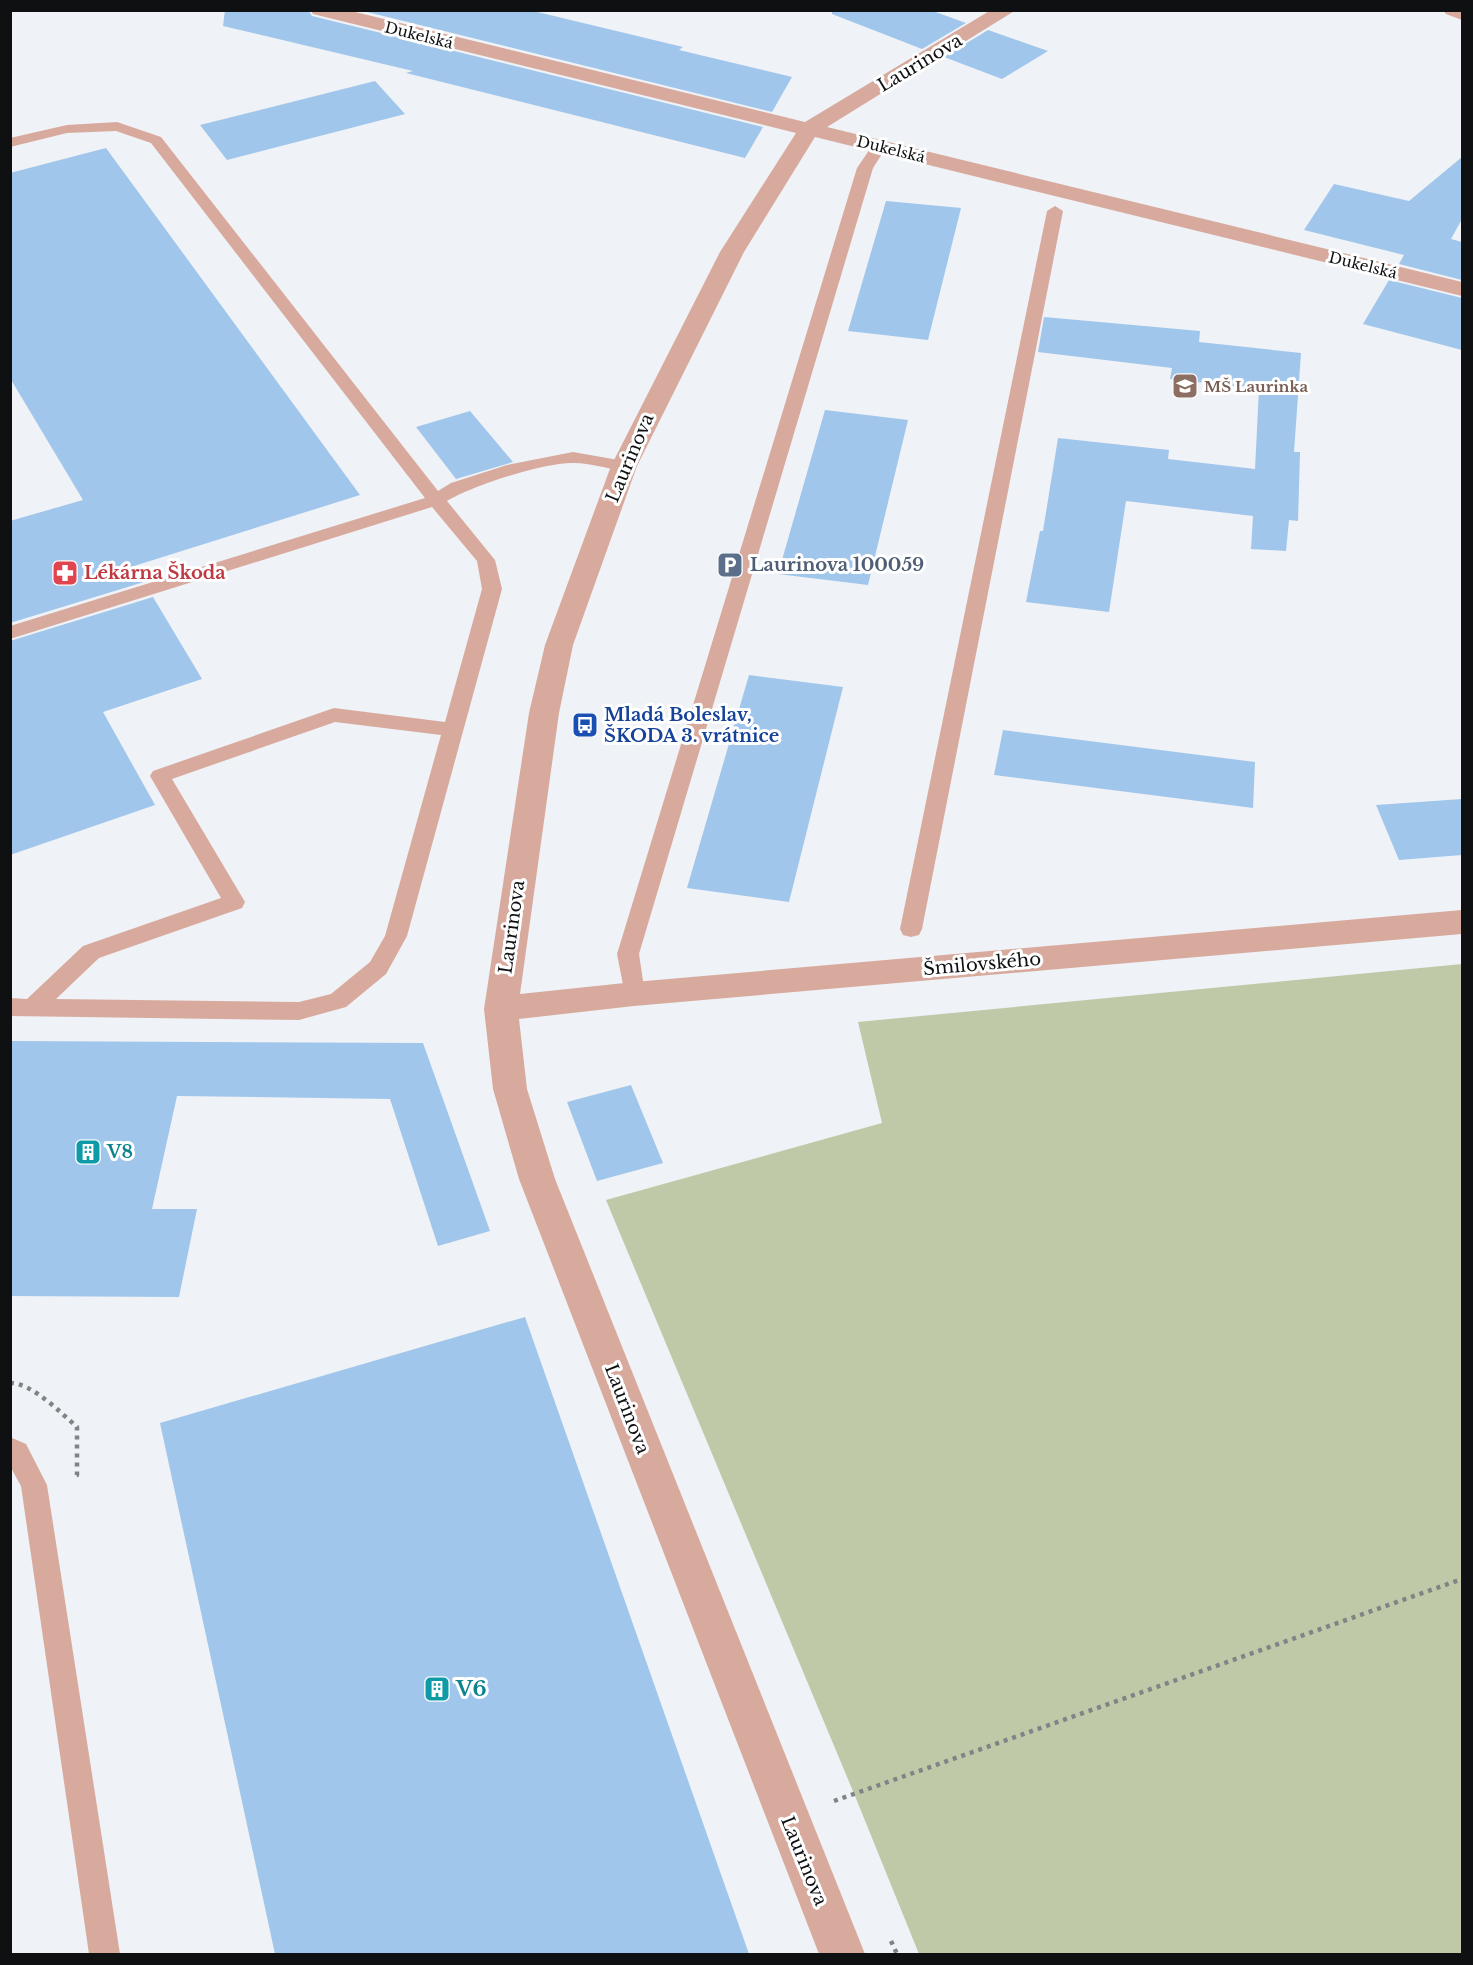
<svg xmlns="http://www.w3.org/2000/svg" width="1473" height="1965" viewBox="0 0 1473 1965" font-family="'Libre Baskerville',serif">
<rect width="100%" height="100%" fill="#eff2f6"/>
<path fill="#c0c9a7" d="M1462,964v990h-543l-64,-158 -249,-596 276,-77 -24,-101z"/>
<path fill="#a1c6eb" d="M225,10h83l4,6 451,111 -18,31 -339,-85 7,-2 -190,-45z
M359,10h170l154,37 -4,3 113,27 -20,35z
M832,10h98l36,13 -44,26 -90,-35z
M988,30l60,21 -46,28 -58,-22z
M375,81l30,33 -178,46 -27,-35z
M106,148l254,347 -226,71 10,16 -134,41v-102l73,-21 -73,-122v-205z
M1462,157v62l-11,20 11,3v38l-63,-16 5,-9 -100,-25 30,-46 75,17z
M886,201l75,7 -33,132 -80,-9z
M1389,280l73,18v52l-99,-26z
M1044,317l156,14 -1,11 102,11 -7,99h6l-2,69 -9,-1 -3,31 -35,-2 2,-33 -127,-15 -17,111 -83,-10 14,-71h3l15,-93 111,12 -1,9 87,10 4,-80 -89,-10 2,-11 -134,-16z
M825,410l83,10 -40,165 -90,-11z
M470,411l43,51 -57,17 -40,-52z
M153,597l49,82 -99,33 52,93 -145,50v-214z
M749,675l94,12 -54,215 -102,-14z
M1003,730l252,32 -2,46 -259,-33z
M1462,799v56l-63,5 -23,-55z
M10,1041l413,2 67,188 -52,15 -48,-147 -213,-3 -25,113h45l-18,88 -169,-1z
M631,1085l32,78 -66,18 -30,-79z
M525,1317l224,637h-474l-115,-531z"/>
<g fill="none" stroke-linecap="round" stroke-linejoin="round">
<path stroke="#818386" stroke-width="4.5" stroke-dasharray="4 5" stroke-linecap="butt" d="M10,1383c22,0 51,30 67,44v48l-5,1
M834,1801l628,-222
M891,1941l6,13"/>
<path fill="#d8aa9e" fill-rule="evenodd" d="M117,122l44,15 277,354 13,-8 56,-18 66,-13 51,9 9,5 -9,5c-16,-2 -34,-8 -50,-8 -30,-1 -102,23 -127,38l48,59 7,29 -95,347 -21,38 -40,33 -47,13 -289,-4v-18l17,1 56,-53 138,-48 -71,-122 3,-5 181,-63 111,14 37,-133 -5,-28 -45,-54 -422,132v-13l415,-128 -274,-355 -35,-12 -49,2 -57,14v-9l57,-13zM335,722l106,13 -56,201 -15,26 -39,32 -32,8 -243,-3 43,-41 143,-50 3,-6 -73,-123z
M879,141l8,5 -14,22 -234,786 6,40 -3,6 -8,2 -8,-2 -9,-46 240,-786 17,-25z
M1055,206l8,5 -141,718 -3,6 -8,2 -8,-2 -3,-6 147,-718z
M10,1437l16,7 21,41 73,469h-31l-68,-468 -11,-20z"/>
<path fill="#d8aa9e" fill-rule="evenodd" d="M310,10h37l458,112 186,-112h25l-189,117 635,155v14l-647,-159 -71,115 -107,214 -64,179 -14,68 -39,281 114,-12 828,-72v24l-828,72 -115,13 8,70 28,90 310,775h-46l-300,-775 -26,-90 -9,-80 45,-296 16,-68 66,-179 109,-214 76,-119 -483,-119z
M1443,10h19v10l-16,-6z"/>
</g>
<defs>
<g id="school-square" transform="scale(1.35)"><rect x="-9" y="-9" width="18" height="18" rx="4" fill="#8d6e63" stroke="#fff"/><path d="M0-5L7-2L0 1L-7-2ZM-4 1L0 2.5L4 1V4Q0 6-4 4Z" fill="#fff"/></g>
<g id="parking-square" transform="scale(1.35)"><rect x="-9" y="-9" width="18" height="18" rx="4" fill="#5c6f8a" stroke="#fff"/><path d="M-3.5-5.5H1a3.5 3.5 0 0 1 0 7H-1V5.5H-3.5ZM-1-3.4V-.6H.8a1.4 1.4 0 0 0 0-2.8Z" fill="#fff"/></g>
<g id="pharmacy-square" transform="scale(1.35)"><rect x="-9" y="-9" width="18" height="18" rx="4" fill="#e0444e" stroke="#fff"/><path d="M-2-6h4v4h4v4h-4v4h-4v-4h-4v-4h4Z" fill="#fff"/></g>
<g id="bus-square" transform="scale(1.35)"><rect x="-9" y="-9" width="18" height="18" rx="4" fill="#1a4fb4" stroke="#fff"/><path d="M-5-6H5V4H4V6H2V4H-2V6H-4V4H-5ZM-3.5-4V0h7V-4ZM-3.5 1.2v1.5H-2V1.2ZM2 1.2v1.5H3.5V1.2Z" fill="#fff"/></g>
<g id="building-square" transform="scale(1.35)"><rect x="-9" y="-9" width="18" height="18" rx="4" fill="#0f9aa8" stroke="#fff"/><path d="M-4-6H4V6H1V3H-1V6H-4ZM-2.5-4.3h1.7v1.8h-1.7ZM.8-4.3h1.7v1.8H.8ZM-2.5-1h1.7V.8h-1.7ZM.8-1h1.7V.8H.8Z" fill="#fff"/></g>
</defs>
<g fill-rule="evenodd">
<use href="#school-square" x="1185" y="386"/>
<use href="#parking-square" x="730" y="565"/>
<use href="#pharmacy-square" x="65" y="573"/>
<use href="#bus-square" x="585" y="725"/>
<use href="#building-square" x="88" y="1152"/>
<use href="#building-square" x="437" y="1689"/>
</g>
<g text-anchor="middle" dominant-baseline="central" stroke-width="6" stroke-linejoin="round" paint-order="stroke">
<g font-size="15" fill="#0f1011" stroke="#fff">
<text transform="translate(419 35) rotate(14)">Dukelská</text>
<text transform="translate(891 149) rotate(14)">Dukelská</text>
<text transform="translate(1363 265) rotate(14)">Dukelská</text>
</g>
<g font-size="15" font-weight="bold" fill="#785e54" stroke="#fff" text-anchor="start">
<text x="1204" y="386">MŠ Laurinka</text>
</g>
<g font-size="18" fill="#0f1011" stroke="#fff">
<text transform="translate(920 63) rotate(-31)">Laurinova</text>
<text transform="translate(630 458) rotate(-67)">Laurinova</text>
<text transform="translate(512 927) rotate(-82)">Laurinova</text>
<text transform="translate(982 964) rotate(-5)">Šmilovského</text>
<text transform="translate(627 1409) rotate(69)">Laurinova</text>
<text transform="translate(804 1861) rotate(68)">Laurinova</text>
</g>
<g font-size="18" font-weight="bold" fill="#4e5e75" stroke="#fff" text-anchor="start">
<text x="750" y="565">Laurinova 100059</text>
</g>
<g font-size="18" font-weight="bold" fill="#be3a42" stroke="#fff" text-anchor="start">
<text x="84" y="573">Lékárna Škoda</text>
</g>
<g font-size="18" font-weight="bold" fill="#164399" stroke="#fff" text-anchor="start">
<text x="604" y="715">Mladá Boleslav,<tspan x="604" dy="21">ŠKODA 3. vrátnice</tspan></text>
</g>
<g font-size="18" font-weight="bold" fill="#0d838f" stroke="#fff" text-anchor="start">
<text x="107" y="1152">V8</text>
</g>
<g font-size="21" font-weight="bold" fill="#0d838f" stroke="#fff" text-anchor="start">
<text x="456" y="1689">V6</text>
</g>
</g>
<rect width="1473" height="1965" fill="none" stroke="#0f1011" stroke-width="24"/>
</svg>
